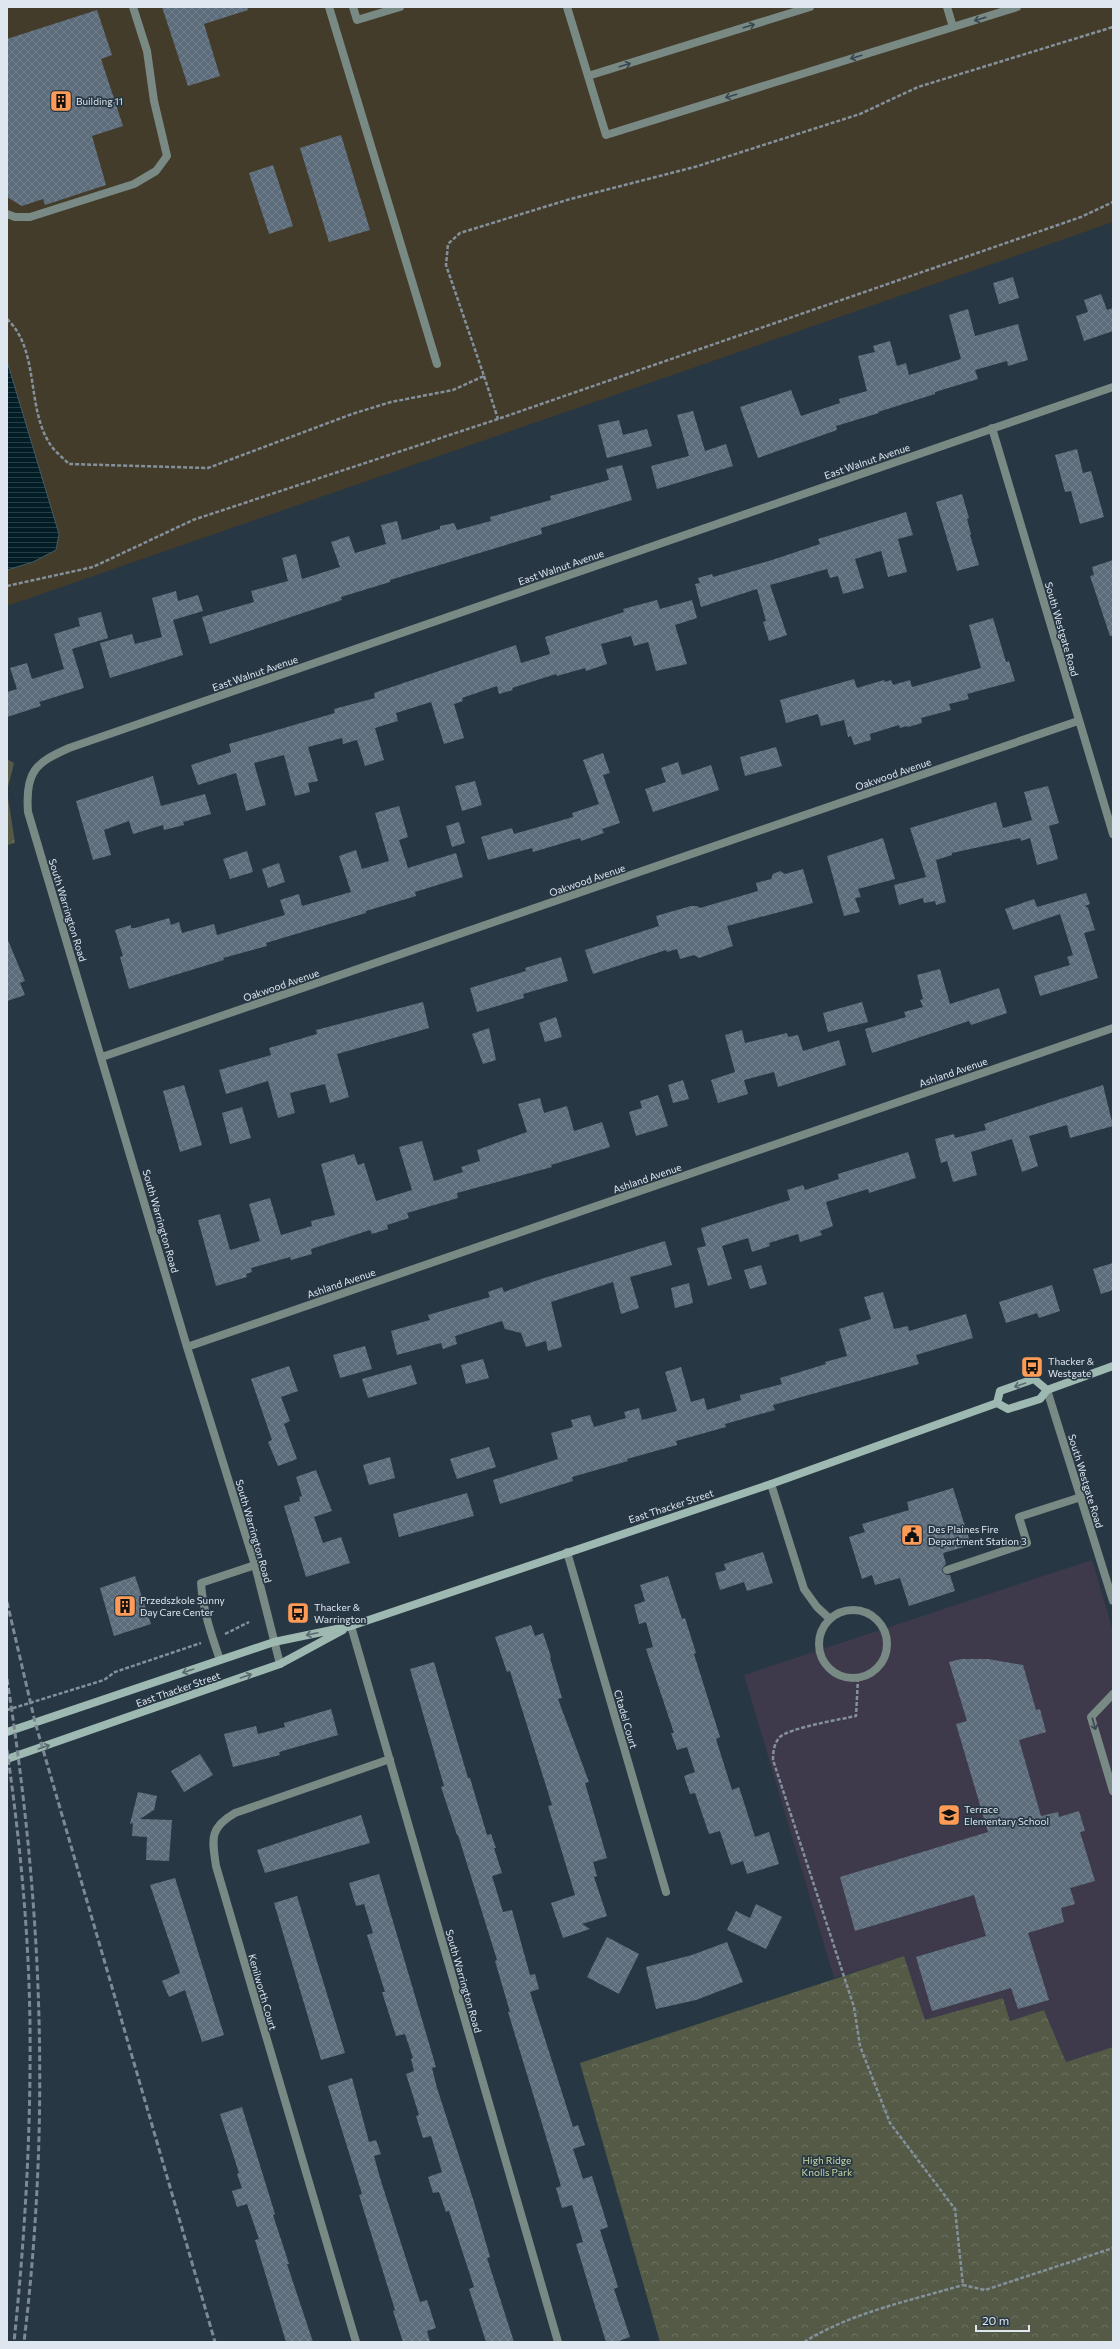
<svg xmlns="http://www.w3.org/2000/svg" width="1120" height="2349" viewBox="0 0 1120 2349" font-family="Commissioner,sans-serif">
<defs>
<pattern id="park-crowns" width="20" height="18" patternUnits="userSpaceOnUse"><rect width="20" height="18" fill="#545a46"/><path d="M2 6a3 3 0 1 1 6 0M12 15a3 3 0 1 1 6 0" fill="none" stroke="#6c7261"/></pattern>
<pattern id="water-rules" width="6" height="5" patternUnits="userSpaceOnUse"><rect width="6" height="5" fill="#021d25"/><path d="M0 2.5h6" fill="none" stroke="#263e45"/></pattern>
<pattern id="building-cross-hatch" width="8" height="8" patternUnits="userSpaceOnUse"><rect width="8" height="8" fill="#5c6c7b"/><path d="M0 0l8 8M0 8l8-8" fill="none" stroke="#73818e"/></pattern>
</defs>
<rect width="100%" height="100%" fill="#283744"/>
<path fill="#443c2b" d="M7,7h1106v215l-1106,384z"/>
<path fill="#3e3a4b" d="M1092,1560l21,71v416l-47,15 -22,-52 -34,11 -7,-23 -78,22 -21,-64 -70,22 -90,-303z"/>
<path fill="url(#park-crowns)" d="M7,759l7,4 -7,28 8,52 -8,2z
M904,1956l21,64 78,-22 7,23 34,-11 22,52 47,-15v295h-453l-80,-279z"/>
<path fill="url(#water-rules)" stroke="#445a62" d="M7,361l52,173 -3,16 -23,12 -26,8z"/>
<path fill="url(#building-cross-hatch)" d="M162,7h85l1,3 -44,14 16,52 -32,10z
M97,10l15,45 -11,4 22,67 -31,10 14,49 -61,20 -2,-6 -21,7 -15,-9v-158z
M341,135l29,95 -41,12 -29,-94z
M273,165l20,61 -24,8 -20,-61z
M1013,277l6,21 -20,6 -6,-21z
M1101,294l6,16 6,-2v23l-29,10 -8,-25 12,-4 -4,-12z
M968,309l7,27 43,-12 10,36 -20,6 -1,-5 -32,9 3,9 -43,13v2l-57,18 1,1 -43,13 1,4 -79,28 -18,-51 51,-17 10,26 39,-13 -1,-4 28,-8 -9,-35 17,-4 -2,-6 17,-5 7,25 9,-3 3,12 52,-16 -12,-44z
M693,411l12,40 21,-7 7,22 -76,23 -6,-23 38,-10 -12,-41z
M619,420l4,15 24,-6 5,17 -45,12 -9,-33z
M1077,449l6,24 8,-2 13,46 -24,7 -9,-33 -6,1 -10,-37z
M622,465l10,35 -91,28 1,6 -152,46v2l-49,15 1,3 -132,44 -8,-27 52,-15 -3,-11 37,-10 -6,-23 14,-4 6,25 38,-12 -9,-25 18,-6 6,17 31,-9 -5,-19 16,-4 5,19 38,-11v-3l14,-3 3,7 34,-9 -1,-4 61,-17 -1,-4 59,-16 -3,-11z
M962,494l7,24 -2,1 4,15 -1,1 9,30 -22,6 -21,-69z
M906,512l7,23 -15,4 9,33 -19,5 -7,-26 -26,8 9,29 -21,6 -5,-18 -8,2 -3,-9 -57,16 17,50 -18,6 -6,-19 3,-1 -9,-32 -56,18 -6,-23 5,-1 -2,-5 14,-4 1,3 59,-17 48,-16 -2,-5z
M1113,560v76h-3l-20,-60 4,-1 -2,-8z
M176,591l2,10 20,-6 5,16 -30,9 10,35 -73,23 -10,-35 32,-9 3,10 27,-7 -10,-39z
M657,600l3,9 32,-9 5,18 -22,7 12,39 -31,7 -8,-29 -14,4 -3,-10 -30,8 6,20 -21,7 -1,-3 -28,8 -1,-2 -44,14 1,2 -14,4 -2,-8 -35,12 1,3 -9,3 10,34 -20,6 -13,-42 -35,11 2,8 -23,7 9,32 -19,6 -8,-26 -14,4 -1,-6 -34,9 10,34 -10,2 2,9 -15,4 -11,-41 -30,8 12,42 -20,6 -10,-38 -38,12 -7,-20 40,-13 -2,-8 106,-31 -1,-4 41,-11 -1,-5 142,-48 5,18 29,-9 -5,-17 79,-25 -1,-3z
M101,612l7,26 -36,11 12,39 -45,14 2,4 -34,11v-25l10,-3 -7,-21 17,-5 5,16 32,-10 -10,-35 26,-8 -2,-8z
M993,618l13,44 3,-1 6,20 -48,13 2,5 -20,5 2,6 -30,8 1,5 -14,4 -1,-1 -7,2 -1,-3 -29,9 1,6 -17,5 -3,-9 -3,1 -4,-17 -23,6 -3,-12 -32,9 -6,-23 74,-21 3,9 27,-8 1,2 6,-2 2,5 17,-5 2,7 69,-19 -12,-43z
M776,747l6,19 -37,10 -5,-19z
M603,753l7,20 -7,2 17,48 -18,6 2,4 -23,8 -1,-3 -47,14 -1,-4 -44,12 -7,-23 31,-9 2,6 59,-17 -1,-4 27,-9 -16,-44z
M678,762l4,13 29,-10 8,25 -66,22 -8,-23 21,-7 -5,-14z
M153,776l8,30 44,-12 6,20 -28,8 1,3 -20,5 -1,-5 -30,9 -4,-13 -25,9 7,25 -18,5 -17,-59z
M475,781l7,24 -20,6 -7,-25z
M1048,786l11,37 -10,3 9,33 -21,6 -7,-27 -9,3 -1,-3 -68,15v2l-16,5 10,42 -10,3 -1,-4 -11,2 -1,-5 -24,7 -5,-20 32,-8 -16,-49 86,-26 7,26 29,-8 -8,-28z
M399,806l9,31 -9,3 9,28 48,-15 7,24 -48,15 1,4 -50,15v2l-100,30 1,3 -44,12 1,2 -95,29 -9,-32 3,-1 -8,-26 16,-5v3h4l34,-10 2,7 8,-3 3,11 32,-9 3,11 68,-20 -5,-15 19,-6 3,12 49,-14 -12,-36 17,-6 6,19 27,-8 -14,-48z
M459,822l6,21 -13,4 -6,-21z
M883,838l12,41 -37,10 3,8 -6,1 5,14 -16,4 -17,-60z
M247,851l6,21 -23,7 -7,-20z
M279,863l6,19 -17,6 -6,-19z
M803,869l10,34 -86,23 6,20 -34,12 -5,-3 -14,4 -3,-10 -10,3 -1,-2 -73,24 -8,-24 74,-24 -3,-10 35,-10h6l3,2 58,-17 -2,-8 15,-4 2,-5 7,-3 5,3z
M1086,893l4,11 -5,2 3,2 7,22 -11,3 14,45 -58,18 -6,-20 36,-11 -3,-8 6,-2 -13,-41 -47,16 -8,-21 29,-10 3,8z
M7,938l18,43 -5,2 5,12 -18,6z
M561,957l7,24 -45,13 1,4 -47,14 -7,-24 56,-17 -1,-3z
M940,969l10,35 49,-16 8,25 -36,12 -2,-4 -97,32 -7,-24 41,-12 -2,-5 19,-5 -3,-7 3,-1 -6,-24z
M423,1002l6,26 -92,26 12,43 -19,6 -5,-19 -35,9 5,20 -17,5 -10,-37 -42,13 -7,-24 52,-15 -2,-7 48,-14 -1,-4z
M862,1002l6,20 -40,10 -5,-19z
M556,1017l6,20 -17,5 -6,-19z
M489,1028l7,32 -13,4 -11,-30z
M742,1030l3,13 42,-10 1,4 10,-2 5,16 36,-11 7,25 -68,22 -4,-15 -30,8 4,14 -30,9 -7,-23 24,-8 -10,-37z
M683,1080l6,19 -16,4 -5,-18z
M184,1085l18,60 -22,7 -17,-61z
M1103,1085l10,41 -43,12 -3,-13 -38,11 9,30 -16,6 -10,-33 -41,13 6,23 -24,7 -6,-21 -6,2 -6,-24 19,-5 1,4 31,-8 -2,-6z
M658,1095l10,31 -32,10 -7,-24 13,-4 -2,-7z
M540,1098l4,15 23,-7 7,25 28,-9 8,25 -59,18 1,2 -95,26 1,5 -51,15 2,5 -22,7 1,4 -16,5 -2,-4 -59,19 1,5 -21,6 -1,-3 -39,11 1,4 -6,2 1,3 -31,9 -18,-66 22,-6 10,36 30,-9 -11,-37 21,-6 11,37 31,-9 -1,-5 24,-6 -14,-51 33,-10 4,11 6,-2 12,38 36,-11 -13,-43 23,-6 12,40 29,-9 -2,-5 19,-6 -3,-11 50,-18 -9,-28z
M242,1107l9,31 -21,6 -8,-31z
M908,1152l8,26 -47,15 -1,-4 -42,13 7,24 -13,5 2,4 -22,7 -2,-8 -29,9 1,3 -18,6 -4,-14 -26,8 10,33 -24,7 -11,-38 9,-2 -5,-18 89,-28 -3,-10 16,-5 2,5 34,-11 -1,-5z
M665,1241l7,24 -42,12 9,31 -18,6 -8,-32 -62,20 11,45 -14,4 -2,-10 -20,6 -5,-14 -16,-4 -3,-8 -47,15 2,8 -14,5 -2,-6 -44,12 -6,-24 39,-11 -2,-5 62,-18 -2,-5 14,-5 2,5 37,-13z
M1113,1263v27l-12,4 -8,-25z
M761,1265l6,19 -17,5 -6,-19z
M689,1283l4,20 -18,5 -4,-20z
M1052,1285l8,26 -21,7 -2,-5 -31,10 -7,-21z
M883,1292l11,37 14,-3 1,5 57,-17 7,24 -57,17 3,9 -146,41 2,5 -50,14 1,3 -50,14 1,4 -50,14 1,2 -56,16 1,4 -73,23 -7,-24 65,-21 -7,-26 22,-6 -2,-7 19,-5 4,12 32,-9 -2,-6 15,-4 3,12 35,-9 -12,-39 16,-5 10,35 13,-4 3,12 34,-10 -1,-5 42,-11 -2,-6 46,-14 -1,-2 22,-6 -8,-27 32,-10 -7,-22z
M365,1346l7,23 -32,9 -7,-23z
M483,1359l6,19 -23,6 -5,-19z
M411,1365l6,19 -49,14 -6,-19z
M289,1366l9,25 -17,6 9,24 -6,3 13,35 -19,7 -10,-24 4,-2 -21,-61z
M489,1447l7,20 -39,12 -7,-20z
M390,1457l5,21 -26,7 -6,-20z
M316,1470l16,41 -18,6 9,26 18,-6 9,26 -44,14 -22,-71 16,-5 -1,-4 3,-1 -6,-19z
M953,1488l18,57 -28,8 3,11 -3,3 -1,4 4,4h4l5,16 -46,15 -9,-28 -25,7 -3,-10 -10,4 -13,-42 16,-5 -3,-8 47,-14 -2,-8z
M467,1493l7,23 -75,21 -6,-23z
M763,1552l10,31 -26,8 -3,-9 -24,8 -5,-17 11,-3 -2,-6z
M135,1576l16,48 -37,12 -14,-48z
M668,1576l14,43 3,-1 11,35 -2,1 26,83 -4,2 16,51 7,-3 16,50 14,-5 10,32 -32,10 -4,-13 -12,4 -11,-34 -11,3 -14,-41 -5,1 -6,-18 11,-4 -8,-25 -10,3 -6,-17h3l-28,-84 7,-2 -7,-25 -7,2 -5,-19 11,-4 -5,-16z
M531,1625l4,11 8,-3 8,24 -1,1 12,40 -4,1 31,83 -4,1 22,75 -14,4 4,14 -3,1 13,39 -25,8 8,5 -27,9 -12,-35 24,-8 -27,-89 4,-1 -42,-134 -3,1 -12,-35z
M961,1659h27l35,6 13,45 4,-1 6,23 -27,8 22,76 17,-4 1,5 20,-6 6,20 -5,1 15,49 -25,7 5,16 -14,4 3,14 -36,11 21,67 -31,9 -7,-21 -79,23 -16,-54 70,-21 -12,-41 -119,36 -15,-54 148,-45 -32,-108 11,-3 -18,-59z
M434,1662l34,116h2l17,57 4,-1 5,14h-2l8,25 -10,3 11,36 9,-2 18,65 5,-1 4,15 -9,3 43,135 5,-2 7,20 -12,4 10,30 9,-3 16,51 -8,3 18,57 -4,2 16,48 -14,5h-10l-9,-29 -21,-69 7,-2 -11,-37 -10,3 -6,-20 5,-2 -53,-174h2l-15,-51 2,-1 -39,-125h-1l-16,-48 3,-1 -34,-117z
M331,1709l7,26 -59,17 1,3 -47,12 -9,-33 32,-8 2,8 27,-7 -1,-4z
M200,1754l13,21 -29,17 -13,-21z
M138,1792l19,4 -3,14 -14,9 32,1 -3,41 -23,-1 1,-23 -15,-1 1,-13 -3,1z
M361,1815l9,28 -105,30 -8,-23z
M379,1874l57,193 -4,1 5,20 37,114 16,55 -3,1 27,84h-28l-17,-53 5,-2 -25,-76 -3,1 -7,-20 -6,1 -5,-16 14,-5 -11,-36 -8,2 -7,-22 3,-1 -13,-41 8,-3 -3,-12 2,-1 -8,-24 -9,2 -14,-44h3l-18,-57 6,-2 -9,-29 -8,2 -7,-23z
M175,1878l49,157 -22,7 -17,-52 -16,7 -7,-16 18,-8 -30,-88z
M297,1896l48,157 -24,7 -47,-157z
M756,1904l26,13 -16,32 -39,-19 9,-19 14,7z
M607,1937l32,17 -20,40 -32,-17z
M727,1942l16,40 -47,18 -40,9 -10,-42 46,-12z
M352,2078l17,64 7,-2 5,14 -7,2 6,22 40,124 7,-2 9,28 -9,3 3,11h-27l-10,-31 2,-1 -36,-115 3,-1 -34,-108z
M242,2107l33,107 -2,1 16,49h-2l26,78h-27l-31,-102 4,-1 -12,-35 -10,3 -5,-16 10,-3 -5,-14 2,-1 -19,-59z"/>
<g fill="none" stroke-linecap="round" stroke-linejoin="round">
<path stroke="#84909b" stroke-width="2.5" stroke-dasharray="4 2" stroke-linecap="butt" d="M7,319c34,32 18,91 45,128 5,6 12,12 17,17l139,4 144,-54 39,-12 62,-12 31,-14 -38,-111 2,-21 12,-11 107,-33 131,-34 162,-52 58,-27 195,-60
M484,376l14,43
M7,586l86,-19 100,-47 305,-101 583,-202 32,-15
M225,1634l24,-12
M858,1678l-2,38c-14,3 -67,12 -76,21 -6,6 -7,15 -7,23l81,247 6,39 30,77 65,86 8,76 22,5 128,-42
M7,1710l97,-30 11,-8 86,-29
M804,2342c49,-30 105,-41 159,-57"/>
<path stroke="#798984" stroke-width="8" d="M329,7l108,357
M353,7l4,13 43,-13
M567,7l39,128 411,-128
M947,7l6,20
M588,76l222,-69
M7,214l8,3h15l104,-33 22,-13 11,-15 -13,-55 -7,-50 -14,-44
M771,1484l33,105 13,18 13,12
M947,1570l80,-27 -8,-26 62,-20
M819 1644a34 34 0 1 1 68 0a34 34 0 1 1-68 0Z
M220,1660c-9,-26 -17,-49 -19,-77l54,-18
M1113,1694l-22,23 22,74"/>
<path stroke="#798984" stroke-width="8" d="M992,428l121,406
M102,1057l976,-336
M187,1347l926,-319
M1047,1390l66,211
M567,1552l99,340
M351,1626l207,716
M280,1664l-25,-99 -68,-218 -159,-535c-3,-40 7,-49 41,-64l1044,-361
M356,2342l-140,-476c-4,-27 -7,-38 19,-53l155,-54"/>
<path stroke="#9eb9b1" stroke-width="8" d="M997,1403l11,6 32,-10 7,-9 66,-24
M997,1403l3,-12 34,-12 13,11
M7,1732l267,-90 77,-16 420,-142 226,-81
M7,1759l273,-95 63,-34"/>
<path stroke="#7d8995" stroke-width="3" stroke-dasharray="6 3" stroke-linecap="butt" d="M7,1602l28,120 180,620
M7,1679c35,223 44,438 17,663
M7,1750c13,91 22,184 23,276 1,106 -5,211 -16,316"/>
</g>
<defs><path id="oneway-shaft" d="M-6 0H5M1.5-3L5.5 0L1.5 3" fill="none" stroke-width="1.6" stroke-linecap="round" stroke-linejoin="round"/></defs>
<g stroke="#384751">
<use href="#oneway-shaft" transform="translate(980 19) rotate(163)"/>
<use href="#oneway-shaft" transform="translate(749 26) rotate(-17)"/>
<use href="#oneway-shaft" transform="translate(856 57) rotate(163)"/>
<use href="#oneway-shaft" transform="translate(625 65) rotate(-17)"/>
<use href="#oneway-shaft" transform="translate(731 96) rotate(163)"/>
<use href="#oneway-shaft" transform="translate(1094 1724) rotate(74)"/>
</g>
<g stroke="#576b70">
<use href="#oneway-shaft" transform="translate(1020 1385) rotate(161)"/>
<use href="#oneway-shaft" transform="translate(312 1634) rotate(168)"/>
<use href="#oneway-shaft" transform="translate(188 1671) rotate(161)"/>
<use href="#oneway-shaft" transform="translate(246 1676) rotate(-19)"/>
<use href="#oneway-shaft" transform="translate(44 1747) rotate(-19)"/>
</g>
<defs>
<g id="building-square" transform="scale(1.15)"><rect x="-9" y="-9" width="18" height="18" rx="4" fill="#fe9c57" stroke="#283744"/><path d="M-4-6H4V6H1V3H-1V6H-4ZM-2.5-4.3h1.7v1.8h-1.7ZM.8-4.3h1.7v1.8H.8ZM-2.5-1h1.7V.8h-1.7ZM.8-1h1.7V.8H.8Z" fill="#111"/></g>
<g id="bus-square" transform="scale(1.15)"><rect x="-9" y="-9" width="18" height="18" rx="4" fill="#fe9c57" stroke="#283744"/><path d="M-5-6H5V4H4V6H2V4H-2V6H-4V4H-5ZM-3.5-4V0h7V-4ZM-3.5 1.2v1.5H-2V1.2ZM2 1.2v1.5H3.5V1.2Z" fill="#111"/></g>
<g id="civic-square" transform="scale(1.15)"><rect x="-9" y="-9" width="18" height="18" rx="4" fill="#fe9c57" stroke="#283744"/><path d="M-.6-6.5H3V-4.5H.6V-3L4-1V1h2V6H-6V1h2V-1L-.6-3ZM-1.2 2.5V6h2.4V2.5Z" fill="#111"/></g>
<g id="school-square" transform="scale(1.15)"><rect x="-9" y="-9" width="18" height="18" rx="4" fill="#fe9c57" stroke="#283744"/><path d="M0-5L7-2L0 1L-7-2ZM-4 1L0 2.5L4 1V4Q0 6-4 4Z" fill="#111"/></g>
</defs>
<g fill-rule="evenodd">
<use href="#building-square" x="61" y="101"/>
<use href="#bus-square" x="1032" y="1367"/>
<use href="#civic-square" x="912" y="1535"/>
<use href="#building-square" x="125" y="1606"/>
<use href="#bus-square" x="298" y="1613"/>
<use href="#school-square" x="949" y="1815"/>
</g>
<g text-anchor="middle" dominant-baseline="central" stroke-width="3.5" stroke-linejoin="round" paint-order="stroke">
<g font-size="10" fill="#dee7f0" stroke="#283744" text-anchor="start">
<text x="76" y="101">Building 11</text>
<text x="1048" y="1361">Thacker &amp;<tspan x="1048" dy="12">Westgate</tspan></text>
<text x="928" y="1529">Des Plaines Fire<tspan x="928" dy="12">Department Station 3</tspan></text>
<text x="140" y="1600">Przedszkole Sunny<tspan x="140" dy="12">Day Care Center</tspan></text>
<text x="314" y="1607">Thacker &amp;<tspan x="314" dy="12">Warrington</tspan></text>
<text x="964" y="1809">Terrace<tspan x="964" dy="12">Elementary School</tspan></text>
</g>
<g font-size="10" fill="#dee7f0" stroke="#283744">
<text transform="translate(867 461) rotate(-19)">East Walnut Avenue</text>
<text transform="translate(561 567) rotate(-19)">East Walnut Avenue</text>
<text transform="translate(1062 629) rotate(74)">South Westgate Road</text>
<text transform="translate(255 673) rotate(-19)">East Walnut Avenue</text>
<text transform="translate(893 774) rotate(-19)">Oakwood Avenue</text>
<text transform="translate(587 880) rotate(-19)">Oakwood Avenue</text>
<text transform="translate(68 910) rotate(73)">South Warrington Road</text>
<text transform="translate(281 985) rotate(-19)">Oakwood Avenue</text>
<text transform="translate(953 1072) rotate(-19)">Ashland Avenue</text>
<text transform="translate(647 1178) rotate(-19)">Ashland Avenue</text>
<text transform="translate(161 1221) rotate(74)">South Warrington Road</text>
<text transform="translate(341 1283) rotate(-19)">Ashland Avenue</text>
<text transform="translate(1086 1481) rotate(73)">South Westgate Road</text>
<text transform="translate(671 1506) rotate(-18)">East Thacker Street</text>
<text transform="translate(254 1531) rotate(74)">South Warrington Road</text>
<text transform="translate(178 1689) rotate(-19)">East Thacker Street</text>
<text transform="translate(626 1719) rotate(74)">Citadel Court</text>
<text transform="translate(464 1981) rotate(74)">South Warrington Road</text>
<text transform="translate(263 1992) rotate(74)">Kenilworth Court</text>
</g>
<g font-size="10" fill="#c8d9a1" stroke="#283744">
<text x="827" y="2160">High Ridge<tspan x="827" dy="12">Knolls Park</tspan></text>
</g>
</g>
<rect width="1120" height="2349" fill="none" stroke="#dee7f0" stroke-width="16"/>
<path d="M976 2325v6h53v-6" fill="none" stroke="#dee7f0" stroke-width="2"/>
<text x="982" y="2325" font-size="12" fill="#dee7f0" stroke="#283744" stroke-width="3" paint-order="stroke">20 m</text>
</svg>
